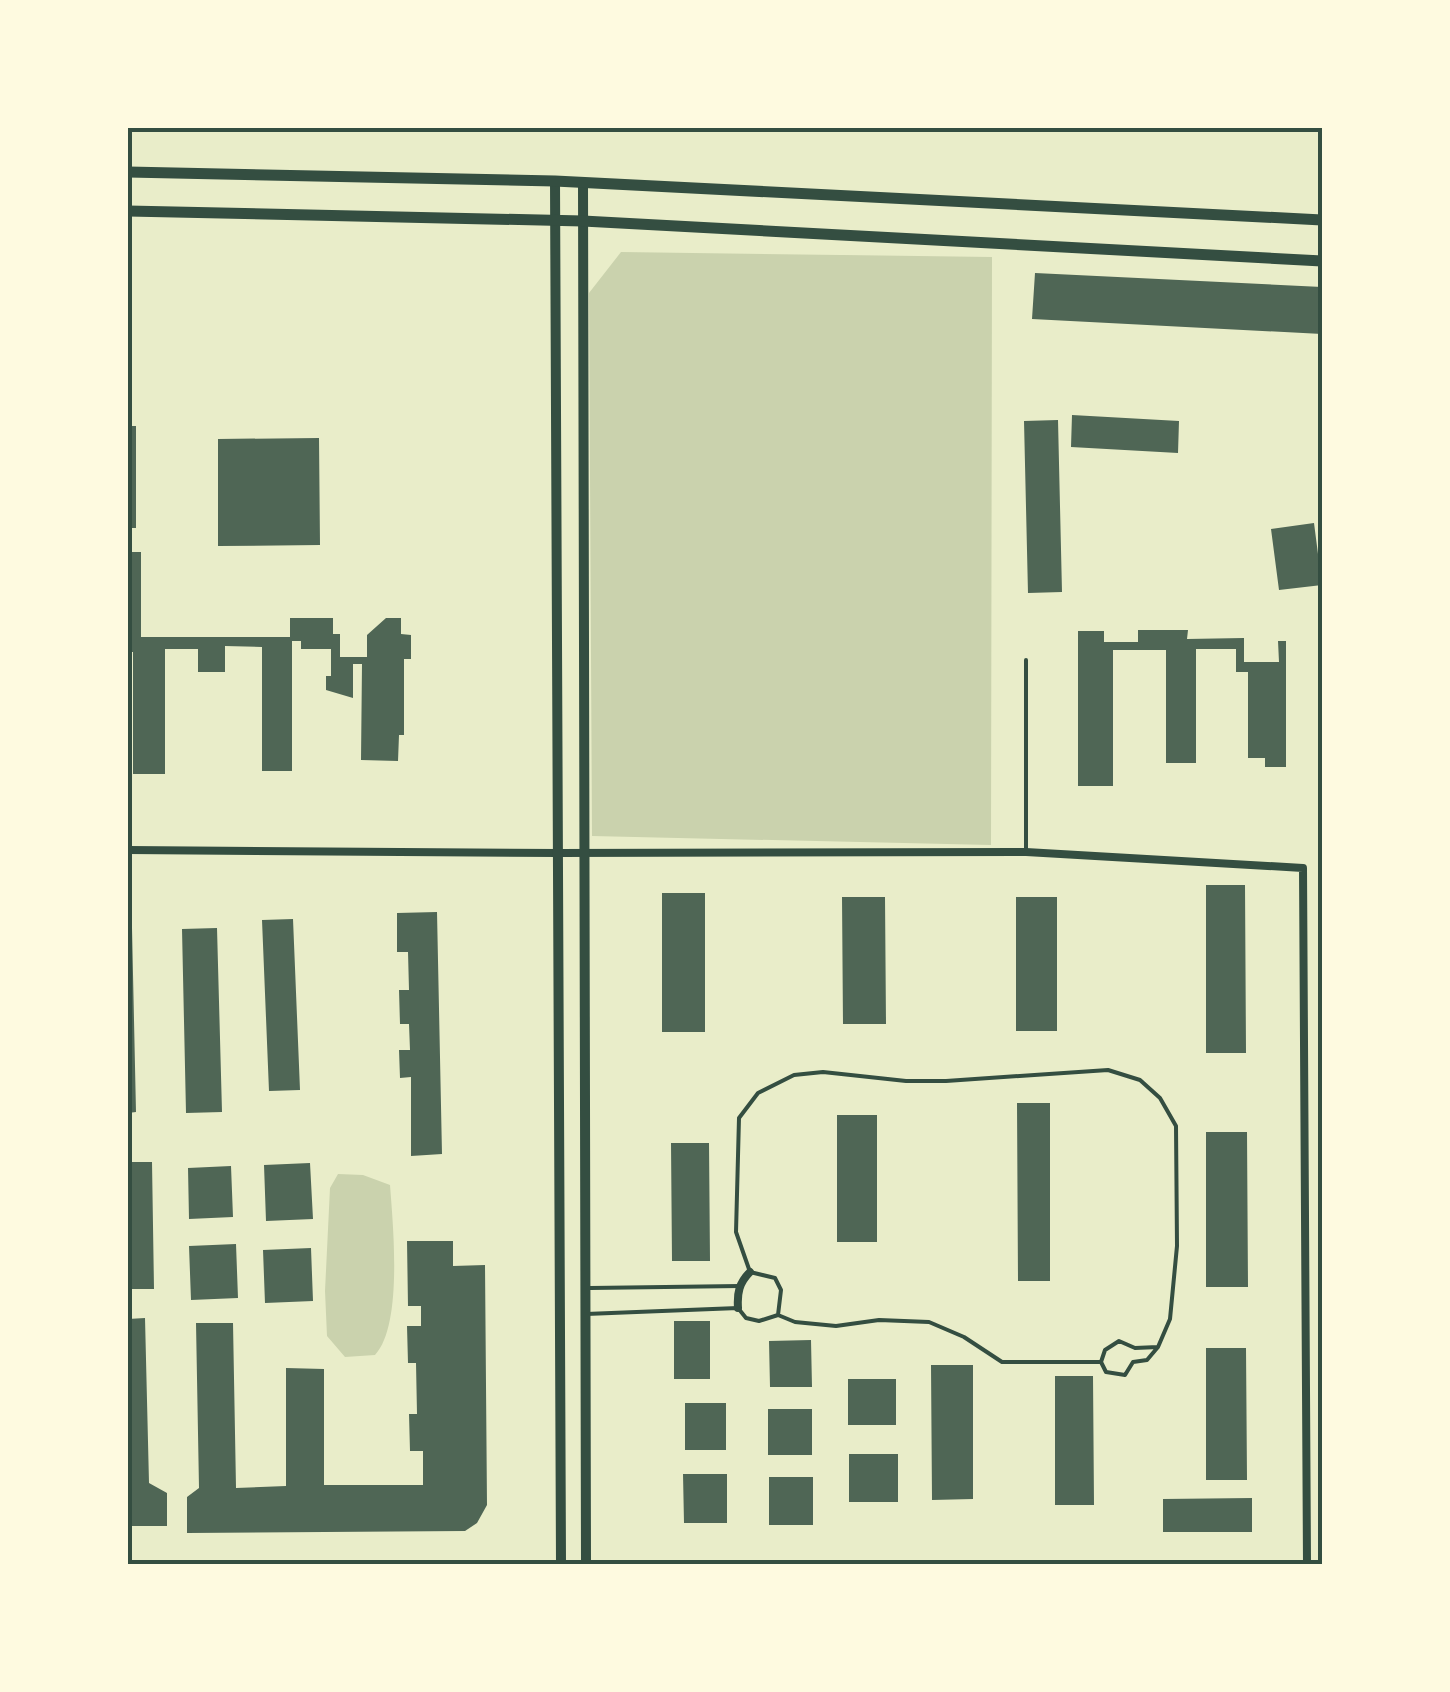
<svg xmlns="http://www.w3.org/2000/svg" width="1450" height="1692" viewBox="0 0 1450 1692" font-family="'Golos Text',sans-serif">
<rect width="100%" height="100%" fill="#e9edc9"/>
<path fill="#cad2ad" d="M621,252l371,5 -1,588 -399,-9 -3,-543z
M338,1174l25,1 27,10c3,40 13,140 -15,170l-30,2 -18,-21 -2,-45 5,-103z"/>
<path fill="#4f6655" d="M1035,273l287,14v47l-290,-15z
M1072,415l107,6 -1,32 -107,-6z
M1058,420l4,172 -34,1 -4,-172z
M128,426h8v102h-8z
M319,438l1,107 -102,1v-107z
M1314,523l8,62 -43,5 -8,-61z
M128,552h13v85h149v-19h43v16h7v23h27v-22l19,-17h15v16l10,1v24h-7v76h-5l-1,26 -37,-1 1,-96h-9v34l-27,-8v-14h5v-27h-30v-8h-9v130h-30v-124l-37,-1v26h-27v-23h-33v125h-32v-122h-5v-11h4v-61h-4z
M1138,630h50l-1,9 57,-1v24h35l-1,-21h8v126h-21v-9h-17v-86h-12v-23h-40v114h-30v-113h-53v136h-35v-155h26v11h34z
M1206,885h39l1,168h-40z
M662,893h43v139h-43z
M842,897h43l1,127h-43z
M1016,897h41v134h-41z
M437,912l5,242 -31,2v-79l-11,1 -1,-28h11l-1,-26h-9l-1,-34h10l-1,-38h-11v-39z
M293,919l7,171 -31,1 -7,-171z
M128,928h4l4,184 -8,1z
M217,928l5,184 -36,1 -4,-184z
M1017,1103h33v178h-32z
M837,1115h40v127h-40z
M1206,1132h41l1,155h-42z
M671,1143h38l1,118h-38z
M128,1162h24l2,127h-26z
M310,1163l3,56 -47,2 -2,-56z
M231,1166l2,51 -44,2 -1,-51z
M407,1241h46v25l32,-1 2,240 -10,18 -12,8 -278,2v-36l12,-9 -3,-165h37l3,165 50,-2v-118l38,1v116h99v-34h-13l-1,-37h8l-1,-51h-8l-1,-37h14v-20h-13z
M236,1244l2,54 -47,2 -2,-54z
M311,1248l2,53 -48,2 -2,-53z
M145,1318l4,165 18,10v33h-39v-207z
M674,1321h36v58h-36z
M811,1340l1,47h-42l-1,-46z
M1206,1348h40l1,132h-41z
M931,1365h42v134l-41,1z
M1055,1376h38l1,129h-39z
M848,1379h48v46h-48z
M685,1403h41v47h-41z
M768,1409h44v46h-44z
M849,1454h49v48h-49z
M683,1474h44v49h-43z
M769,1477h44v48h-44z
M1252,1498v34h-89v-33z"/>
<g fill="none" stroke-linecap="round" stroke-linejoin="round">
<path stroke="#344e41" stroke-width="4" d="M1026,660v192
M590,1288l150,-2
M586,1314l152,-6 8,10 13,3 19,-6 17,7 41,4 43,-6 50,2 35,15 38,25h99l5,10 19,3 8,-13 14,-2 11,-13 12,-28 7,-73 -1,-120 -16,-28 -20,-18 -32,-10 -162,11h-40l-83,-9 -29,3 -36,18 -19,25 -3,114 14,40 25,6 6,12 -3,25
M1101,1362l4,-12 14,-9 16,7 23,-1"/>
<path stroke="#344e41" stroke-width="8" d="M128,850l430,3 468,-1 277,16 4,696
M738,1308c-1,-15 1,-25 12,-36"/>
<path stroke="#344e41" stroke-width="10" d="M555,181l6,1383
M583,184l3,1380"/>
<path stroke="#344e41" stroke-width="11" d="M128,172l427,9 767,39
M128,211l455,10 739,40"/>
</g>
<rect width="1450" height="1692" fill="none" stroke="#fefae0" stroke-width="260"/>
<rect x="130" y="130" width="1190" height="1432" fill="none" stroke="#344e41" stroke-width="4"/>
</svg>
